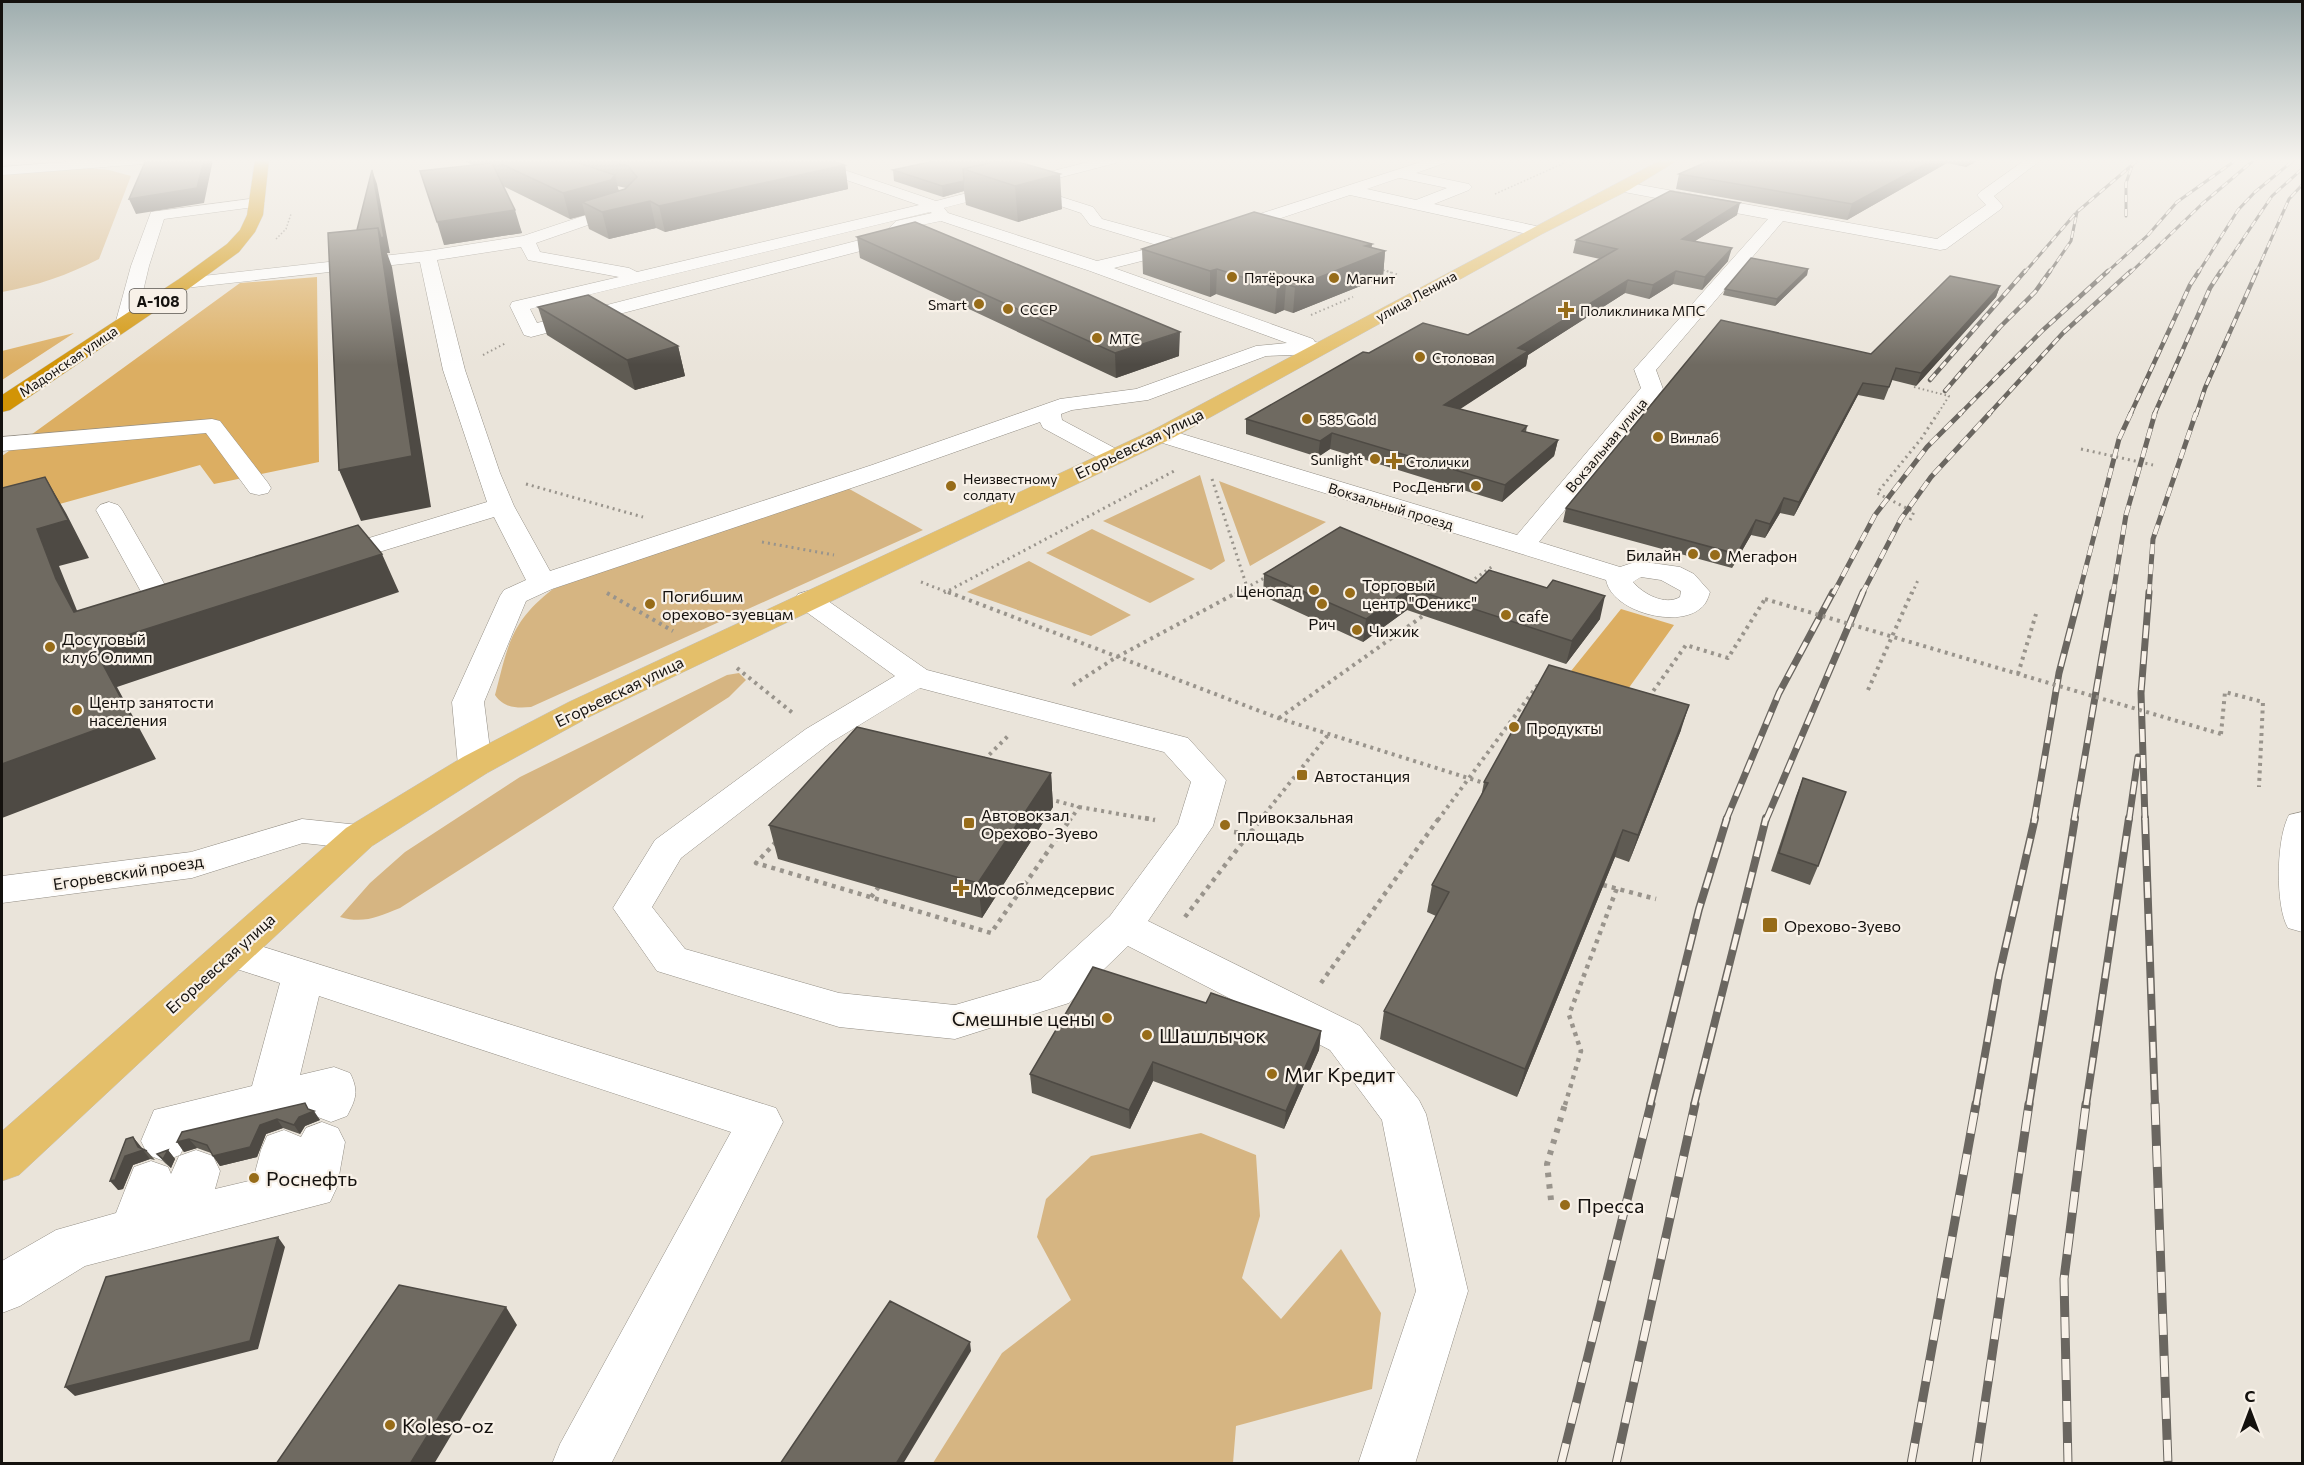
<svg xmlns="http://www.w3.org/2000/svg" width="2304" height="1465" viewBox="0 0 2304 1465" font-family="Commissioner,sans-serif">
<rect width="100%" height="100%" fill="#eae4da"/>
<path fill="#d6b582" d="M77,167l32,3 22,6 -32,83c-31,16 -63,27 -97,33v-119z
M1200,475l25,86 -14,9 -108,-49z
M1219,481l107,41 -76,44z
M844,486l79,44 -392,177c-15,1 -27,1 -36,-12 13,-49 15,-73 58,-106z
M1092,529l103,50 -45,24 -104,-50z
M1029,561l102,54 -40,21 -124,-44z
M739,673l7,7 -17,17 -329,211c-22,9 -37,16 -60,9l30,-34 35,-31 115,-75 207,-102z
M1201,1133l55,22 4,61 -18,62 39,41 60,-70 40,64 -9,76 -136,37 -3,37h-300l69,-110 69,-53 -34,-63 9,-38 45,-43z"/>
<path fill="#dcae62" d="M317,277l2,185 -105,22 -14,-19 -198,55v-64l238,-173z
M74,333l-72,47v-29z
M1621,609l53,16 -51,71 -56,-20z"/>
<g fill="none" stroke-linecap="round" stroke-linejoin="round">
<g stroke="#938e85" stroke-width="1">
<path id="minor" d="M92,160h58l-7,4 -141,11v-8z
M795,160h20l121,41 160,-41h22l-2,3 -89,23 66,21 9,12 77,21 248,-80h20l-2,3 -29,10 53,11 3,3 -3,3 -35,14 102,22 8,5 -8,5 -186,-41 -165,55 -71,18 199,71 2,3 11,2 3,4 -3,4 -7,2 -53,2 -118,44 -76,10 -11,4 1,6 60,32 4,5 -4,5 -8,2 -8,-2 -63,-34 -3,-6 -150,53 -338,114 -26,12 -42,101 8,63 -5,8 -12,3 -12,-3 -5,-8 -6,-63 48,-106 4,-6 22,-10 -32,-63 -161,49 -10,-2 -4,-6 4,-6 164,-50 -44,-132 -23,-108 -235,26 -6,-1 -3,-4 3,-4 6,-1 242,-27 96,-15 105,-35 6,2 2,3 -2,3 -98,34 4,9 89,16 8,4 282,-67 -122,-42zM1399,178h1l47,10 -31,12 -49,-11zM1013,190l68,23 9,12 70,21 -63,15 -149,-48 -4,-5zM930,212l2,1 -36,8 -13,13 -346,89 -7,-14zM941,221l149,50 197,72 -31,3 -120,43 -76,10 -188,66 -322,106 -36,-65 -14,-33 -35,-103 -28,-110 84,-13 7,13 91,17 -107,25 -2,4 14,29 7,2 364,-95 12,-14z
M2025,160h16l-47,36 9,10 -2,3 -55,40 -6,1 -157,-29 -127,149 7,19 -124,153 81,25 18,-6 42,6 14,7 16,18c-2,6 -4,12 -9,16 -23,21 -89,4 -95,-28l-453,-140 -4,-5 4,-5 8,-2 8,2 348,105 124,-147 -7,-19 4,-4 130,-146 -144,-27 -8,-5 3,-3 5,-2 313,57 49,-34 -9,-10 3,-3zM1641,577l20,3 20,11 -1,6c-15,9 -37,-3 -47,-15z
M257,198l5,2 3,3 -3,3 -98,13 -15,47 -13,55 -3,4h-14l-3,-4 15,-55 20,-54z
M212,419l8,2 48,62 3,5 -3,5 -9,2 -9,-2 -44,-60 -204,18v-14z
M109,502l9,3 4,5 51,89 11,-3 10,3 4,6c-8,12 -30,16 -43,12l-59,-107 4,-5z
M808,591l10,3 109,76 261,68 38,42 -13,46 -65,95 212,105 59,74 7,14 42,177 -53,173h-57l58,-173 -34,-171 -52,-70 -202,-104 -59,57 -114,36 -116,-12 -182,-56 -44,-63 42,-68 151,-111 89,-53 -97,-70 -4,-6 4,-6zM920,688l244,64 27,30 -13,42 -68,92 -70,64 -85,25 -116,-12 -154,-44 -33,-42 29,-49 149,-115z
M2302,812v120l-14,-4c-13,-22 -12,-90 1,-113z
M302,819l57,6 13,3 5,9 -5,9 -13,3 -56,-6 -111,35 -190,25v-27l189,-24z
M232,937l544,171 7,14 -172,342h-59l8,-20 171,-312 -412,-136 -19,79 34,-8 16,6c9,18 6,26 -3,43l-16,6 -16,-6 -3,-6 -124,29 -8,16 -16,6 -16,-6 -7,-14 13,-31 98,-24 28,-103 -62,-20 -6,-11 6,-11z
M322,1122l16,6 7,14 -8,45 -7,15 -245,64 -65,40 -18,7v-52l54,-31 60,-17 18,-46 17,-6 17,6 3,7 8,-18 17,-6 17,6 7,15 -5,18 38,-9 8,-30 6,-14 17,-6 17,7 5,-9z"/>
</g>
<g stroke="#c2c1c0" stroke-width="1">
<path id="major" d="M1661,160h17l-49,30 -87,44 -373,206 -578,276 -104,57 -115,73 -353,329 -17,6v-50l344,-303 117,-71 106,-55 584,-272z"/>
</g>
<g stroke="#c2c1c0" stroke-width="1">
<path id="highway" d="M255,160h14l-6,55 -8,17 -16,20 -48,35 -181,123 -8,2v-17l177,-116 48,-35 13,-14 7,-15z"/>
</g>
<path stroke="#99948c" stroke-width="1.5" stroke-dasharray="1.5 2" stroke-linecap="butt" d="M1592,160l18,3
M1495,194l76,-34
M276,239l10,-10 5,-15
M1380,269l12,4"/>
<path stroke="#99948c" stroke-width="2" stroke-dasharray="1.5 3" stroke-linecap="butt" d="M1387,271l12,4
M1311,315l42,-18
M483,355l23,-12
M1914,387l35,9 -12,19"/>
<path stroke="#99948c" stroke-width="3" stroke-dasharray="2 4" stroke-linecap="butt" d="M2081,449l72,16
M1212,479l35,108
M526,484l117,33
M1910,520l4,-8 -37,-19 44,-54 17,-26
M762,542l72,13
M921,582l31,12
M1470,582l23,-16
M944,593l232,-123
M1235,594l33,-18
M1912,594l6,-14"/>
<path stroke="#99948c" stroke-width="4" stroke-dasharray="3 4.5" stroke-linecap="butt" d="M948,592l330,126 209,66
M607,593l66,38
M737,668l57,46
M2018,674l18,-60
M1073,685l42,-27 123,-66
M1868,690l44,-98
M1649,697l37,-52 42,13 37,-59
M1279,718l148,-105
M2221,734l4,-42 38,10 -4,85
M984,760l26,-26
M1049,799l30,8 -9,13
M1079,807l75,13
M1260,820l68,-85
M1438,820l99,-134 3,1"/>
<path stroke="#99948c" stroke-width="4.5" stroke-dasharray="4 5" stroke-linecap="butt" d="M1145,818l10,2
M1234,832l15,2 13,-16
M776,842l-20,21 235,70 80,-115
M1603,885l53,14
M871,897l9,-12
M1185,917l64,-83
M1321,983l118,-165
M1565,1105l16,-54 -12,-36 48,-127"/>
<path stroke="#99948c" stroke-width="6" stroke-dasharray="4.5 7" stroke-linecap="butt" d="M1551,1200l-4,-36 18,-60"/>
<use href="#minor" fill="#fff" fill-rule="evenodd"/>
<use href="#major" fill="#e4bf6a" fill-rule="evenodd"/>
<use href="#highway" fill="#d29406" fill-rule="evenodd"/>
<g stroke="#6a6660" stroke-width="3">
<path id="rail-far5" d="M2126,216v-33l6,-17
M2024,273l51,-59
M2049,273l22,-32 6,-29 61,-52
M2106,273l42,-38 29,-33 59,-42
M2130,273l72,-69 52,-44
M2198,273l40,-63 17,-18 39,-32
M2220,273l52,-77 30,-27
M2256,273l33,-74 13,-14"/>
</g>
<g stroke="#6a6660" stroke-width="4.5">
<path id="rail-far4" d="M1930,380l95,-109
M1945,391l55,-64 35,-35 15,-21
M1959,415l84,-85 65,-59
M1988,415l75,-82 68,-62
M2130,415l60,-130 9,-14
M2154,415l56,-127 11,-17
M2196,415l9,-27 52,-117"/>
</g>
<g stroke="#6a6660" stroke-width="5">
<path id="rail-far3" d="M1833,594l42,-79 52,-68 34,-34
M1862,594l39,-75 30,-42 59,-64
M2079,594l40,-155 12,-26
M2113,594l13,-79 29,-102
M2149,594l4,-55 43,-126"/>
</g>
<g stroke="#6a6660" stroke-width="7">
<path id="rail-far2" d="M1726,820l53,-127 54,-101
M1766,820l97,-228
M2034,820l25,-147 21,-81
M2074,820l39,-228
M2129,820l9,-63
M2145,820l-4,-127 8,-101"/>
</g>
<g stroke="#6a6660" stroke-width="8">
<path id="rail-far1" d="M2145,818l10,287
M1650,1105l49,-196 28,-91
M1694,1105l72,-287
M1976,1105l23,-130 36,-157
M2029,1105l46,-287
M2086,1105l43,-287"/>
</g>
<g stroke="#6a6660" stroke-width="9">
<path id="rail" d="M2155,1104l13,360
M1561,1464l90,-360
M1616,1464l79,-360
M1911,1464l65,-360
M1976,1464l53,-360
M2068,1464l-4,-185 22,-175"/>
</g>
<use href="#rail-far5" stroke="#f8f1e8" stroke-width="2" stroke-dasharray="7" stroke-linecap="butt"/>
<use href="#rail-far4" stroke="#f8f1e8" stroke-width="3" stroke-dasharray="8" stroke-linecap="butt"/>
<use href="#rail-far3" stroke="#f8f1e8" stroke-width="4" stroke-dasharray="10" stroke-linecap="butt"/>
<use href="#rail-far2" stroke="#f8f1e8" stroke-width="4.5" stroke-dasharray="13" stroke-linecap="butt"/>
<use href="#rail-far1" stroke="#f8f1e8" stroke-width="5" stroke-dasharray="16" stroke-linecap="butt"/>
<use href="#rail" stroke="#f8f1e8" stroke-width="7" stroke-dasharray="21" stroke-linecap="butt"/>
<path stroke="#99948c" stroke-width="4" stroke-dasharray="3 4.5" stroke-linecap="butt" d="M1765,599l456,135"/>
</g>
<path fill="#5f5b53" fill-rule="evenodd" d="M462,160h368l15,5 3,24 -183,43 -9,-4 -47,11 -20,-10 -4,-14 -15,4 -67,-33 19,47 -78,12 29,-80zM617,186l9,2 -7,3z
M997,160l65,49 -44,13 -52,-17 -2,-14 -21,6 -49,-16 -1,-11z
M1711,160h268l-13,7 -19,-4 -100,57 -171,-31 3,-15z
M1737,215l-42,26 33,20 -26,29 -29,-6 -24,15 -24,-6 -97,62 -2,11 -67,43 68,17 -1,6 32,8 -4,16 -52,46 -172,-53 -12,8 -72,-23v-15l123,-66 99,-18 132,-76 -27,-6 3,-13z
M857,237l322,119 -63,22 -256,-120z
M1372,244l-1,4 14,3 -2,26 -90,36 -9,-3 -9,4 -59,-20 -6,3 -67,-23 -1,-25z
M1808,269l-1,6 -32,31 -52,-11 2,-6z
M2000,286l-4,11 -80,89 -24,-6 -8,20 -26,-5 -64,121 -14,-3 -15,25 -14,-3 -19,33 -169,-46 3,-14 305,-154z
M538,307l140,39 7,30 -50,14 -88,-55z
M1264,574l212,9 124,36 -34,45 -159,-54 -44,32 -100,-46z
M1681,730l-52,132 -14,-5 -98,240 -137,-58 4,-28 52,-95 -9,-4 5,-27 49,-88 3,-15z
M1051,773l2,34 -71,111 -204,-59 -9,-34z
M1803,778l15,88 -8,19 -39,-14 25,-75z
M1206,1003l115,28 -2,19 -35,79 -131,-48 -23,48 -98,-36 -2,-19z
M308,1109l12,11 -15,6 -5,8 -17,-6 -17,6 -9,23 -37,9 -9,-13 -14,-5 -13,4 -7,-10z
M133,1137l9,11 5,3 8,9 -5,-1 -17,6 -10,24 -5,1z
M168,1150l7,9 -4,9 -6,-5 -8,-9z"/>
<path fill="#4e4a44" d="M204,160h9l-9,43 -68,11 -7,-15z
M1933,160h15l-1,3 -100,57 5,-16z
M1969,160h10l-13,7z
M845,165l3,24 -183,43 -6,-26z
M372,170l5,14 13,69h-3l5,14 39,240 -70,14 -22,-51z
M1060,174l2,35 -44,13 -3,-36z
M615,175l6,26 -39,1 3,13 -15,4 -7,-26z
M964,181v10l-21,6 -1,-11z
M650,201l6,27 -47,11 -7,-27z
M1740,203l-3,12 -58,36 3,-12z
M515,210l7,23 -78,12 -7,-23z
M1372,244l-2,13 15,-6 -2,26 -90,36 2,-26 70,-41z
M1732,248l-4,13 -26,29 3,-13z
M1217,269l-1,25 -6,3v-26z
M1808,269l-1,6 -32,31 2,-7z
M1676,271l-3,13 -24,15 4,-14z
M1628,280l-3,13 -97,62 -2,11 -84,55 2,-16 74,-57z
M1286,284l-2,26 -9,4 2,-26z
M2000,286l-4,11 -80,89 5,-13z
M1180,332l-1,24 -63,22 -1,-25z
M678,346l7,30 -50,14 -8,-30z
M1863,383l-5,12 -64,121 5,-14z
M1332,433l-2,16 -12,8 2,-16z
M1558,440l-4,16 -52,46 3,-17z
M45,477l21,36 23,45 -30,8 21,52 302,-64 17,38 -282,95 39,72 -154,59v-54l72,-152 -18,-33 -19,-50z
M1784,498l-4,15 -15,25 5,-14z
M1756,520l-5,15 -19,33 5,-14z
M1410,588l-3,22 -44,32 3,-23z
M1605,596l-5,23 -34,45 6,-23z
M1689,705l-8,25 -52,132 9,-27z
M1051,773l2,34 -71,111 -4,-35z
M1623,830l-8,27 -98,240 8,-28z
M1321,1031l-2,19 -35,79 2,-18z
M1153,1062v19l-23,48 -1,-19z
M314,1111l6,9 -15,6 -5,8 -6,-9 5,-8z
M277,1119l6,9 -17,6 -9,23 -37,9 -7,-10 47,-31z
M133,1137l17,22 -17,6 -10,24 -5,1 -8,-9 15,-25 13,-9z
M189,1139l8,9 -13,4 -7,-10z
M168,1150l7,9 -4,9 -8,-9z
M278,1237l7,10 -27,102 -183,47 -10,-9z
M506,1307l11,18 -83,139h-24z
M970,1342l1,9 -68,113h-7z"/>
<path fill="#6f6a61" stroke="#4e4a44" stroke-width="1.5" d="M146,160h58l-7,28 -68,11z
M493,160h77l45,15 -4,5 -48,13z
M607,160h223l15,5 -186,41 -9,-5 -48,11 -20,-10 43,-13 12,-12 -9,-11z
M939,160h61l-37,9 1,12 -22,5 -49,-16z
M1003,160h9l48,14 -45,12 -52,-17z
M1711,160h222l-81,44 -173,-30z
M492,163l23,47 -78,12 -17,-51z
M372,170l12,67 -3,1 -3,-10 -21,2z
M1670,191l70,12 -58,36 50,9 -27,29 -29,-6 -23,14 -25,-5 -110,68 10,3 -84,54 83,21 -5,5 36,9 -53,45 -173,-52 -12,8 -74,-22 117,-67 6,1 54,-30 45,12 149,-86 -41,-9z
M1254,212l118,32 -7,2 20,5 -90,36 -9,-3 -9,4 -60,-19 -7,2 -68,-22z
M915,222l265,110 -65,21 -258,-116z
M378,228l34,228 -73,14 -11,-237z
M1751,258l57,11 -31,30 -52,-10z
M1950,276l50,10 -79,87 -25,-5 -7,19 -26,-4 -64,119 -15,-4 -14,26 -14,-4 -19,34 -171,-46 155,-188 150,34z
M588,295l90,51 -51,14 -89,-53z
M45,477l23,43 -31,9 19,50 18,33 284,-87 24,29 -289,92 38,71 -129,47v-276z
M1340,527l136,56 13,-13 58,18 6,-8 52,16 -33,45 -162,-53 -44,31 -102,-45z
M1549,665l140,40 -51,130 -15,-5 -98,239 -141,-58 65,-119 -17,-7 56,-102 -4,-1z
M857,727l194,46 -73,110 -209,-58z
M1803,778l43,14 -28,74 -39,-13z
M1093,967l113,36 5,-10 110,38 -35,80 -133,-49 -24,48 -99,-36z
M305,1103l3,6 6,2 -15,6 -5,8 -17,-6 -17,6 -10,22 -37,9 -6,-11 -18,-6 -12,3 5,-10z
M133,1137l5,10 9,4 -4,-1 -18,6 -10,24 -5,1 16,-42z
M168,1150l-5,9 -6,-5z
M278,1237l-28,104 -185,46 41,-110z
M399,1285l107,22 -96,157h-134z
M890,1301l80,41 -74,122h-116z"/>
<linearGradient id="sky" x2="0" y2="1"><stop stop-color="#9eadae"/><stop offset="0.44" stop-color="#f6f3ee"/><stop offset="1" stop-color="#f6f3ee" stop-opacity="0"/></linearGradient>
<rect width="2304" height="365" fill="url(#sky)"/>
<g fill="#976c19" stroke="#f8f1e8" stroke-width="2">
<circle cx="1232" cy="277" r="6"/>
<circle cx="1334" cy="278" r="6"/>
<circle cx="979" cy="304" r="6"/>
<circle cx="1008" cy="309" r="6"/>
<path d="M1563 301h6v6h6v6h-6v6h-6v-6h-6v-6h6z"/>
<circle cx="1097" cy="338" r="6"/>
<circle cx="1420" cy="357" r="6"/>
<circle cx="1307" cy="419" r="6"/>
<circle cx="1658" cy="437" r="6"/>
<circle cx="1375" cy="459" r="6"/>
<path d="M1391 452h6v6h6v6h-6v6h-6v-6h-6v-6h6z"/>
<circle cx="951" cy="486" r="6"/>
<circle cx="1476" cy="486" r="6"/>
<circle cx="1693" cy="554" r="6"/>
<circle cx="1715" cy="555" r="6"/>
<circle cx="1314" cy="590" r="6"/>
<circle cx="1350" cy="593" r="6"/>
<circle cx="650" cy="604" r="6"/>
<circle cx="1322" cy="604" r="6"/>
<circle cx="1506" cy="615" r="6"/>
<circle cx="1357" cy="630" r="6"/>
<circle cx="50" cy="647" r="6"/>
<circle cx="77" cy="710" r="6"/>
<circle cx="1514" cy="727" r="6"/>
<rect x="1296" y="769" width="12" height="12" rx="3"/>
<rect x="963" y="817" width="12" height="12" rx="3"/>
<circle cx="1225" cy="825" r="6"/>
<path d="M958 879h6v6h6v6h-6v6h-6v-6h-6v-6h6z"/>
<rect x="1762" y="917" width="16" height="16" rx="3"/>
<circle cx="1107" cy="1018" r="6"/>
<circle cx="1147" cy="1035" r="6"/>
<circle cx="1272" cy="1074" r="6"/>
<circle cx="254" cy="1178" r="6"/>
<circle cx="1565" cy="1205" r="6"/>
<circle cx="390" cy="1425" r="6"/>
</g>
<g text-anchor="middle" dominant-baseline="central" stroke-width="4.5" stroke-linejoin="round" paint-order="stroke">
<g font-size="14" fill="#14110e" stroke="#f8f1e8" text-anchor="start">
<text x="1244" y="277">Пятёрочка</text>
<text x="1346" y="278">Магнит</text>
<text x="967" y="304" text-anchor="end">Smart</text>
<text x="1020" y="309">СССР</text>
<text x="1580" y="310">Поликлиника МПС</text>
<text x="1109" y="338">МТС</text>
<text x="1432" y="357">Столовая</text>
<text x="1319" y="419">585 Gold</text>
<text x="1670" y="437">Винлаб</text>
<text x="1363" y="459" text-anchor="end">Sunlight</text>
<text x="1406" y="461">Столички</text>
<text x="963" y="478">Неизвестному<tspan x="963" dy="16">солдату</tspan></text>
<text x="1464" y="486" text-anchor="end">РосДеньги</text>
</g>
<g font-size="14" fill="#14110e" stroke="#f8f1e8">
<text transform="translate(1416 296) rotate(-29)">улица Ленина</text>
<text transform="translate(68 361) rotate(-34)">Мадонская улица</text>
<text transform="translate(1606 445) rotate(-50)">Вокзальная улица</text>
<text transform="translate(1391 506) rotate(17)">Вокзальный проезд</text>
</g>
<rect fill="#f8f1e8" stroke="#58544f" stroke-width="1.5" x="129.5" y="289" width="57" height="24" rx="4.5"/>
<g font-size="15" font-weight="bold" fill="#14110e">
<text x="158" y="301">А-108</text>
</g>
<g font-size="16" fill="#14110e" stroke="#f8f1e8">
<text transform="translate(1139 443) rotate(-26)">Егорьевская улица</text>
<text transform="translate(619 691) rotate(-26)">Егорьевская улица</text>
<text transform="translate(128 872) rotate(-9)">Егорьевский проезд</text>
<text transform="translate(220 963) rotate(-42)">Егорьевская улица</text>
</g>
<g font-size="16" fill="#14110e" stroke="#f8f1e8" text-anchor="start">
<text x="1681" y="554" text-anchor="end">Билайн</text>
<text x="1727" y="555">Мегафон</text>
<text x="1362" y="584">Торговый<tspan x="1362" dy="18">центр "Феникс"</tspan></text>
<text x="1302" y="590" text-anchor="end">Ценопад</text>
<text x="662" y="595">Погибшим<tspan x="662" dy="18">орехово-зуевцам</tspan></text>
<text x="1518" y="615">cafe</text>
<text x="1322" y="623" text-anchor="middle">Рич</text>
<text x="1369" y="630">Чижик</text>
<text x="62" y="638">Досуговый<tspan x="62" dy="18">клуб Олимп</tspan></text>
<text x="89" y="701">Центр занятости<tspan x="89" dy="18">населения</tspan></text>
<text x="1526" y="727">Продукты</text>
<text x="1314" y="775">Автостанция</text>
<text x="981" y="814">Автовокзал<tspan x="981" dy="18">Орехово-Зуево</tspan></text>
<text x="1237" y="816">Привокзальная<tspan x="1237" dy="18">площадь</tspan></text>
<text x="973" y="888">Мособлмедсервис</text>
<text x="1784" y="925">Орехово-Зуево</text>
</g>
<g font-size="20" fill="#14110e" stroke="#f8f1e8" text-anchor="start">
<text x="1095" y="1018" text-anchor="end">Смешные цены</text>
<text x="1159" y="1035">Шашлычок</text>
<text x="1284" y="1074">Миг Кредит</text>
<text x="266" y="1178">Роснефть</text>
<text x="1577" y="1205">Пресса</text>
<text x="402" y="1425">Koleso-oz</text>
</g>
</g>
<rect width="2304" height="1465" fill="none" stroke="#14110e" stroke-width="6"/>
<g transform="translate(2250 1411)" stroke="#f8f1e8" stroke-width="4.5" paint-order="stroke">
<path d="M0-4.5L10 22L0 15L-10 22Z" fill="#14110e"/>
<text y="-9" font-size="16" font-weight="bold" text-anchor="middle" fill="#14110e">С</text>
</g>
</svg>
